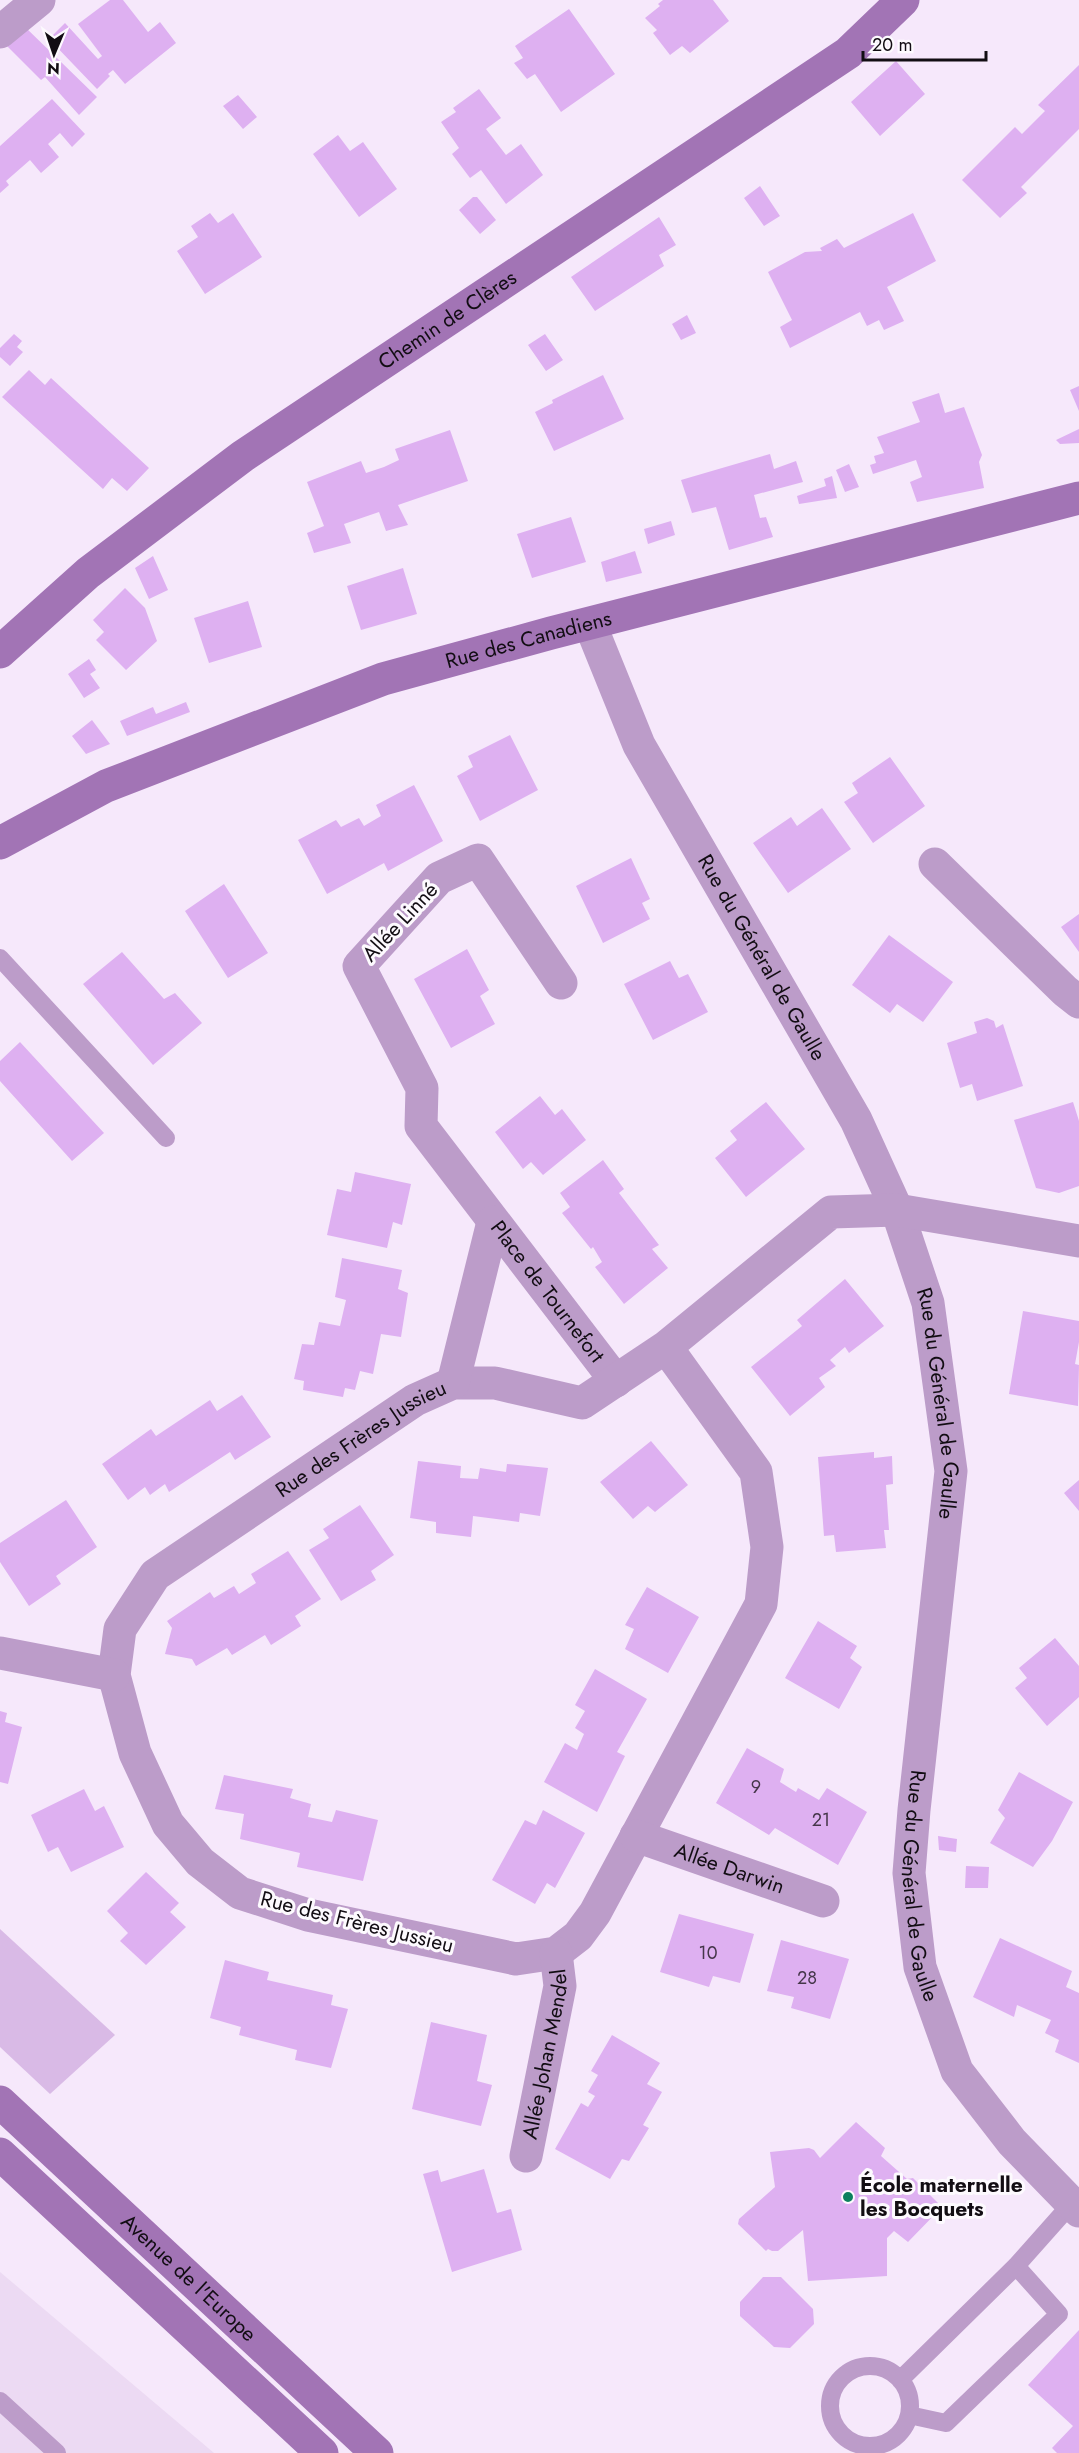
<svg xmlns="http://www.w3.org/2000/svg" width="1079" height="2453" viewBox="0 0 1079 2453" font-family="Jost,sans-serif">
<rect width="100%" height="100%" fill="#f6e8fb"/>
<path fill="#ecdaf3" d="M0,2272l214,181h-214z"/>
<path fill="#d9bae6" d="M0,1929l115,106 -65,59 -50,-47z"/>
<path fill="#deb0f1" d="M110,0h13l25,32 12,-10 16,21 -51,41 -12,-14 -5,4 2,2 -13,13 -48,-50 16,-16 33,36 4,-3 -24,-32z
M663,0h50l16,21 -39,32 -8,-7 -12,9 -17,-22 4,-3 -12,-12 15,-12 -2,-2z
M569,9l46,65 -54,38 -26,-38 -8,5 -13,-16 9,-5 -8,-12z
M23,25l74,72 -18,18 -34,-38 -4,3 -38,-38z
M896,61l29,33 -45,42 -29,-34z
M1079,65v64l-58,58 6,6 -27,25 -38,-38 53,-53 7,7 23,-23 -7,-6z
M479,89l22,29 -15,11 20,26 15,-11 22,31 -37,29 -25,-34 -11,8 -18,-24 7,-6 -18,-26 15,-10 -3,-4z
M238,95l19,22 -14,12 -20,-23z
M52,99l33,35 -13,13 -12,-14 -12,11 11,13 -18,16 -11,-13 -24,21 3,4 -9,8v-47z
M338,135l12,16 13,-9 34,47 -38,28 -46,-63z
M760,186l20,30 -16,10 -20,-28z
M473,197h4l19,23 -16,14 -21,-24z
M210,213l8,10 15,-10 29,44 -57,37 -28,-43 21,-14 -7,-11z
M913,213l23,48 -49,26 17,34 -20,9 -5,-10 -12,6 -7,-14 -70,36 -10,-21 12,-7 -24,-48 37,-20 17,-1 -2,-3 17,-9 7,9z
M659,217l17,28 -17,10 5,11 -69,45 -24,-34z
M687,315l9,18 -15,7 -9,-16z
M14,334l8,7 -5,6 6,5 -13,14 -10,-9v-9z
M545,334l18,26 -17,11 -18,-26z
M29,370l16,15 6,-7 98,90 -22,23 -15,-13 -9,11 -101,-92z
M603,375l21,44 -70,32 -19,-39 18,-9 -1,-3z
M1079,386v25l-9,-21z
M939,393l6,20 19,-6 18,48 -3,7 5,26 -67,14 -7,-20 12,-5 -6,-17 -43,14 -3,-9 6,-2 -2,-7 10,-3 -7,-16 43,-15 -8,-20z
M1079,429v14l-19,1 -4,-4z
M450,430l18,51 -70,24 10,20 -22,6 -7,-19 -35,12 7,19 -37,10 -7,-20 17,-7 -17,-44 54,-21 5,12 18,-6 15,-7 -4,-11z
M770,454l4,15 22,-8 7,21 -49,13 6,23 6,-1 7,20 -44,13 -13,-43 -24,6 -11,-33z
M849,464l10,23 -14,5 -9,-22z
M832,476l5,22 -38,6 -2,-8 29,-10 -2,-7z
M571,517l15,45 -54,16 -15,-44z
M671,521l4,14 -27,9 -4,-15z
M635,551l7,22 -36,9 -5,-20z
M153,556l15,34 -19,9 -14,-31z
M403,568l14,46 -56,16 -14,-44z
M125,588l20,20 12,33 -31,29 -30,-30 8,-8 -11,-12z
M248,601l14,46 -53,16 -15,-45z
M89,659l7,11 -6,4 10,14 -16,10 -16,-24z
M186,702l4,10 -63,24 -7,-15 33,-14 3,7z
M92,720l18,24 -24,10 -14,-18z
M510,735l28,55 -58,31 -23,-45 16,-9 -5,-11z
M890,757l35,49 -52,37 -29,-41 14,-9 -6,-10z
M414,785l29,56 -55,30 -4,-8 -57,31 -29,-54 38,-20 5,7 18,-9 5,8 17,-10 -5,-11z
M822,808l29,41 -63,44 -35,-50 38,-26 6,9z
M631,858l19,41 -8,4 8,16 -47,24 -27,-57z
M224,884l44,69 -40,25 -43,-67z
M1079,914v38l-18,-25z
M889,935l64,47 -30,40 -26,-18 -7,9 -38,-28z
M467,949l22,41 -9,6 15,28 -44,24 -37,-69z
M122,952l42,47 11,-6 27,30 -49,42 -70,-81z
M670,961l9,17 9,-4 20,38 -55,28 -29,-56z
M987,1018l7,3 2,7 7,-4 20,62 -46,15 -5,-17 -12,4 -13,-45 30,-10 -3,-11z
M20,1042l84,91 -32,28 -72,-80v-20z
M540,1096l15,19 7,-6 24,31 -43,35 -12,-13 -8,7 -28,-37z
M766,1102l39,47 -59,48 -31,-39 22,-18 -7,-9z
M1073,1102l6,19v65l-20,7 -23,-5 -22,-68z
M603,1160l21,29 -5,4 40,52 -7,4 16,19 -44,36 -29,-37 7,-5 -9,-15 -2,2 -29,-36 8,-6 -10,-14z
M355,1172l56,12 -9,41 -9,-3 -6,26 -60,-13 10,-46 14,3z
M342,1258l60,12 -4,19 10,4 -7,44 -20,-3 -8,40 -13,-3 -5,19 -10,-2 -2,9 -40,-7 1,-9 -10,-2 8,-35 12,1 5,-23 21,4 6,-26 -11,-3z
M845,1279l39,47 -35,27 -4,-6 -15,13 6,6 -17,12 6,9 -35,29 -39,-49 51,-41 -5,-6z
M1023,1311l56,10v21l-4,22 4,1 -1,41 -69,-12z
M242,1395l29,42 -36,23 -5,-8 -61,40 -4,-8 -15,11 -5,-8 -17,13 -26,-36 49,-35 5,7 54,-36 7,11z
M651,1441l37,44 -33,27 -7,-6 -15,13 -33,-37z
M874,1452v6l18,-2 1,28 -7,1 3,45h-5l2,18 -50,4 -2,-17 -10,1 -6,-79z
M418,1461l43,5 -1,12 18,1 2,-11 26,4 1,-8 41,4 -8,48 -20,-3 -1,9 -46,-6 -2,21 -35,-4v-11l-26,-4z
M1079,1480v31l-15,-18z
M66,1500l31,47 -41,29 5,8 -32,22 -29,-44v-19z
M360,1505l34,50 -23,16 5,9 -35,21 -32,-51 20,-12 -6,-9z
M288,1551l33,48 -26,17 6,10 -30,19 -6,-10 -33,20 -5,-7 -31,18 -4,-7 -27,-5 7,-26 -5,-7 43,-29 4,6 20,-12 5,8 17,-11 -5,-9z
M647,1587l52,30 -31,56 -43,-24 9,-20 -9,-4z
M818,1621l39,25 -7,12 12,9 -23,42 -54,-31z
M1055,1638l24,28v31l-32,29 -32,-38 12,-10 -8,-10z
M595,1669l52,30 -30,53 8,4 -28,56 -53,-30 21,-39 12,7 7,-16 -9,-6 10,-17 -10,-6z
M0,1711l7,2 -2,9 17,5 -14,57 -8,-2z
M747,1748l37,21 -4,13 16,10 2,-4 21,12 8,-12 40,24 -29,53 -63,-37 -6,7 -53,-32z
M1019,1772l54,30 -21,39 -19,26 -43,-24 15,-25 -7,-8z
M224,1775l69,14 -3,9 21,6 -3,13 24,5 4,-12 42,10 -15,61 -66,-14 3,-14 -60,-14 4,-25 -29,-5z
M84,1789l11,22 9,-5 20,41 -53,25 -13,-25 -10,5 -17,-37z
M543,1810l42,23 -30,55 -8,-5 -12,21 -43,-24 33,-60 11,5z
M938,1836l19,3 -1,13 -17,-2z
M966,1866l23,1 -1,21h-23z
M146,1872l33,31 -9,9 16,15 -40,38 -26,-24 8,-8 -21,-22z
M679,1914l75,20 -14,49 -27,-7 -4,11 -49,-15z
M1000,1938l72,33 -6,16 13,6v70l-24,-11 4,-12 -14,-7 6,-13 -34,-15 -3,12 -41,-20z
M781,1940l68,19 -19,60 -39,-11 3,-11 -27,-6z
M225,1960l44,12 -2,8 66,15 -2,10 17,4 -17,59 -36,-8 2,-10 -58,-15 2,-8 -31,-9z
M431,2022l56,13 -10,46 15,4 -11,41 -69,-17z
M612,2035l48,28 -13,21 15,8 -19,33 6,3 -20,33 -7,-2 -12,20 -55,-30 26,-46 7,4 7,-11 -7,-4 10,-17 -7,-4z
M856,2122l29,26 -4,8 26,23 6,-1 29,29 -34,35 -14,-11 -7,7v38l-79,5 -5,-51 -25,21h-6l-4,-2 -2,2 -28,-27 1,-5 36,-32 -5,-35 39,-4 5,2 6,8z
M484,2169l13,44 14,-4 11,41 -70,22 -29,-98 15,-4 3,12z
M763,2277h18l32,32 1,15 -24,24 -16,-1 -34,-31v-14z
M1079,2330v123h-22l-5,-5 21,-22 -45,-41z"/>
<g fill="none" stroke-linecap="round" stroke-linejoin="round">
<path stroke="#bc9cc9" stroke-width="18" d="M0,958l166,180
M830 2406a40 40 0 1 1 80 0a40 40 0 1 1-80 0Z
M900,2380l116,-114 56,-63
M0,2401l57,52
M909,2415l37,8 113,-109 -43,-48"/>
<g stroke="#bc9cc9" stroke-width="33">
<path d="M0,32l39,-32"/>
<path id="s1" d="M590,624l49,121 217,375 41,90 31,93 23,168 -37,339 -5,63 11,94 37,104 55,71 67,69"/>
<path d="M935,864l130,127 14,11"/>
<path id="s2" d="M561,983l-83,-123 -39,18 -80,88 63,122 -1,38 195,255"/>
<path id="s3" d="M666,1347l90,125 11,75 -6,57 -166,309 -17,23 -22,17 -40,6 -208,-44 -68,-22 -40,-31 -32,-38 -33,-71 -21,-78 6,-46 35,-54 260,-175 38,-17h42l87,20 84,-56 165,-135 66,-2 182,31"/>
<path d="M453,1383l40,-161"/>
<path d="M0,1653l114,22"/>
<path id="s4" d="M636,1836l187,65"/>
<path id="s5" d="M526,2156l34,-170 -4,-33"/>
</g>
<g stroke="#a274b5" stroke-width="33">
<path id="s6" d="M0,652l88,-79 155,-117 605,-403 55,-53"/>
<path id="s7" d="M0,843l106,-57 277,-107 168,-46 528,-135"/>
<path id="s8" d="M0,2102l377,351"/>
<path d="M0,2154l322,299"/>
</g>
</g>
<circle fill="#0c805e" stroke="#fdfafe" stroke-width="2" cx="848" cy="2197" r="6"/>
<g text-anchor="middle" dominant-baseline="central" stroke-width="6" stroke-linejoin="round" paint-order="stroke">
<g font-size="18" fill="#45364a">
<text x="756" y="1787">9</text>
<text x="821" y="1820">21</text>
<text x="708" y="1953">10</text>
<text x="807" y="1978">28</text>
</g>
<g font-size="21" fill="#120d13" stroke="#fdfafe">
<text stroke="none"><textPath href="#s6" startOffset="558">Chemin de Clères</textPath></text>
<text stroke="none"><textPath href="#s7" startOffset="568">Rue des Canadiens</textPath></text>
<text transform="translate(400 922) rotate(-47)">Allée Linné</text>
<text stroke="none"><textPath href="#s1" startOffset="376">Rue du Général de Gaulle</textPath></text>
<text stroke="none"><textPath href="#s2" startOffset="694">Place de Tournefort</textPath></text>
<text stroke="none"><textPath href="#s1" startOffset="862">Rue du Général de Gaulle</textPath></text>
<text stroke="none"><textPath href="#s3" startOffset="1636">Rue des Frères Jussieu</textPath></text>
<text stroke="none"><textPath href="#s4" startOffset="99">Allée Darwin</textPath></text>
<text stroke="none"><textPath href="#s1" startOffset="1348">Rue du Général de Gaulle</textPath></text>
<text transform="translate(357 1922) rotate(14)">Rue des Frères Jussieu</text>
<text stroke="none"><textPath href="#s5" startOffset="104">Allée Johan Mendel</textPath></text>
<text stroke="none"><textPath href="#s8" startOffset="258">Avenue de l'Europe</textPath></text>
</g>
<g font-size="21" font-weight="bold" fill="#120d13" stroke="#fdfafe" text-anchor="start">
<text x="860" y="2185">École maternelle<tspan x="860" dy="24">les Bocquets</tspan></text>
</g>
</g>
<g transform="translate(54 54) rotate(182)" stroke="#fdfafe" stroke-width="4.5" paint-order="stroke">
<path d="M0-4.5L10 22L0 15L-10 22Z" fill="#120d13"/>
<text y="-9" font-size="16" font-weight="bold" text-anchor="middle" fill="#120d13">N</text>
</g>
<path d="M863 51v9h123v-9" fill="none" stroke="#120d13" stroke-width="3"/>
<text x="872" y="51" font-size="18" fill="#120d13" stroke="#fdfafe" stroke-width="4.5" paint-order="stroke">20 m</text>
</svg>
